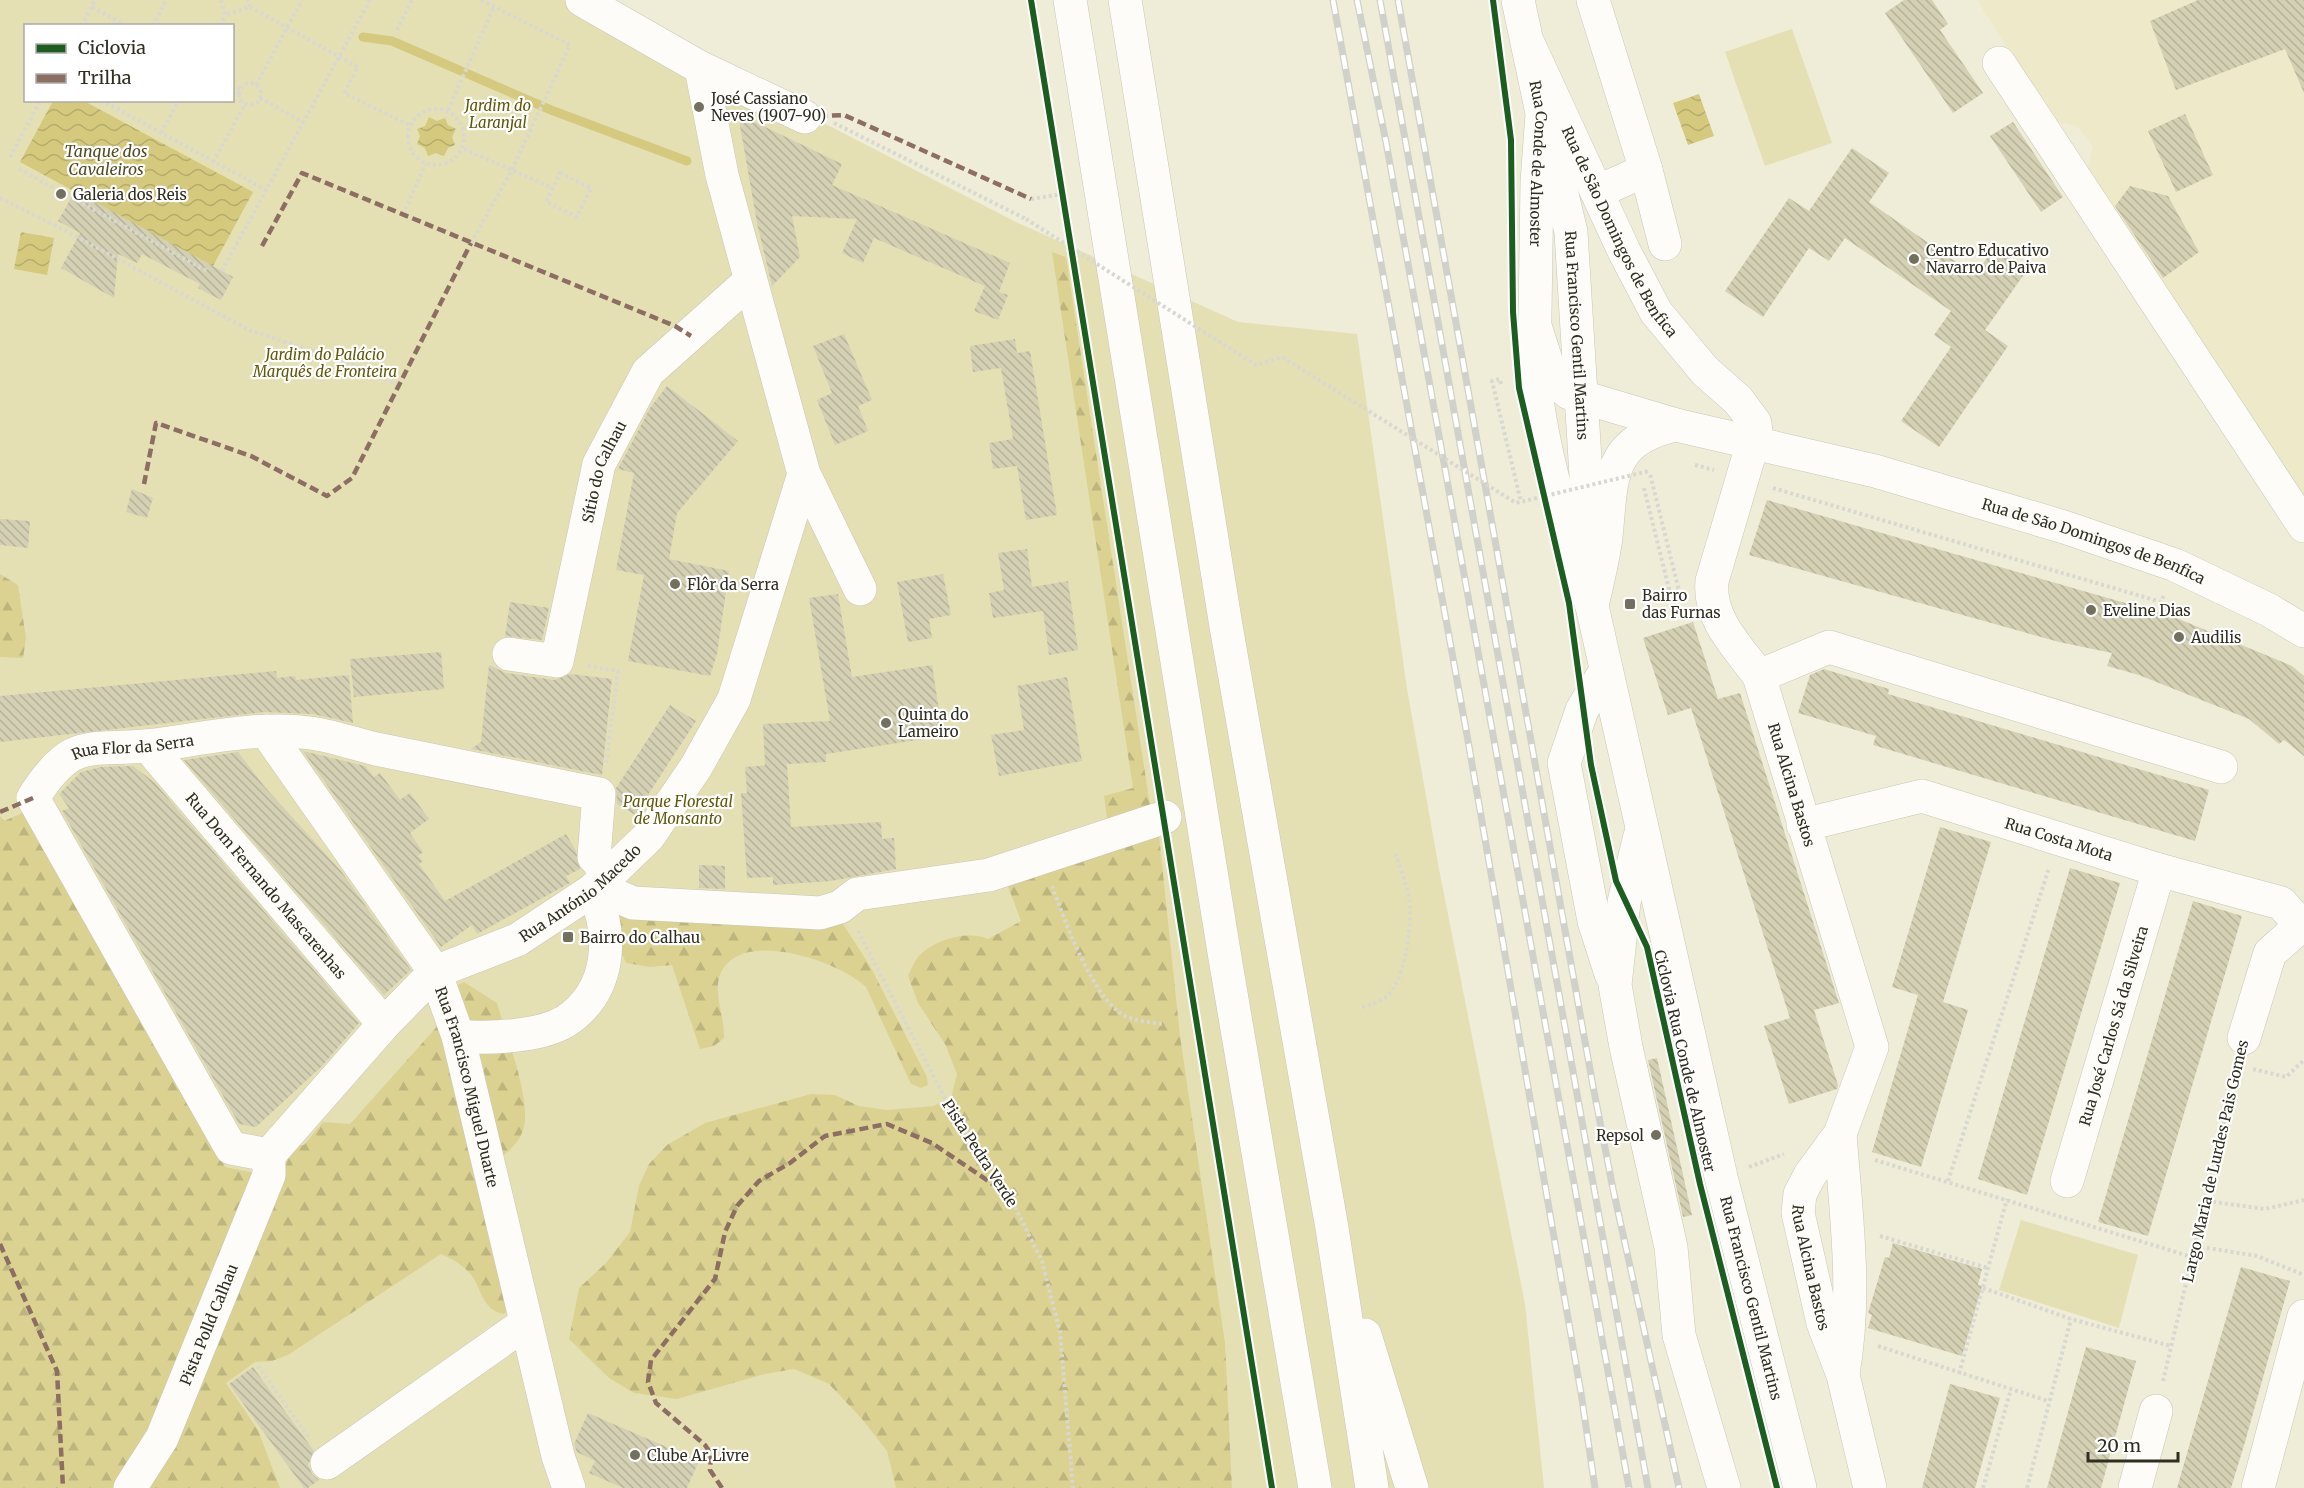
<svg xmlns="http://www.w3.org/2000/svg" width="2304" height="1488" viewBox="0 0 2304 1488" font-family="Merriweather,serif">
<defs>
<pattern id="forest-firs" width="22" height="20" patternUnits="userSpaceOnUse" patternTransform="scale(1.5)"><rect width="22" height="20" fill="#dbd292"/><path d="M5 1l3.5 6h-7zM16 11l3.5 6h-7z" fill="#bcb57e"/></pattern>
<pattern id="water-waves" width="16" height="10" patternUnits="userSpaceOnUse" patternTransform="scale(1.5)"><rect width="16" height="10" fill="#d4c97d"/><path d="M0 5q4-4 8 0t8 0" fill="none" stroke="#b6ad6c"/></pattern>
<pattern id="building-back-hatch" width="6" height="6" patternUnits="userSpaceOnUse" patternTransform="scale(1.5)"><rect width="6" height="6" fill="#d4d0b4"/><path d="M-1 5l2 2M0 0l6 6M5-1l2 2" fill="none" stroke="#b6b39a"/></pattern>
</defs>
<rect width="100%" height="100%" fill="#efecd8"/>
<path fill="#eeeac9" d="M1977,0h327v506l-218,-330 7,-29 -16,-21 -22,-4z"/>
<path fill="#e5dfb4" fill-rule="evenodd" d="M0,0h594l142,78 278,143 224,101 119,12 50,355 32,180 86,435 19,184h-1544zM26,26h206v74h-206z
M1792,29l40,114 -67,23 -40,-114z
M2021,1220l117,35 -19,73 -120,-38z"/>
<path fill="url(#forest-firs)" d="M1052,252l14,5 85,555 -43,13 -4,-29 29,-8z
M0,574l18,11 8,53 -3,20 -23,-1z
M27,811l198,356 55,11 14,-32 10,-1 19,-23 27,2 91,-102 -11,-24 34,-16 33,21c8,29 36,100 26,127 -6,19 -27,31 -42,42l32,133 -9,9c-21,-3 -22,-24 -32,-38 -9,-11 -18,-16 -31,-22l-153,101 -16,6 -17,1 -29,21 32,47 22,58h-280v-672l4,5z
M1158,826l22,210 45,307 7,145h-336l-9,-37 -25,-32 -33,-35 -35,-15 -29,5 -88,25 -43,-6 -25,-15 -40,-39 10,-51 27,-25 24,-31 9,-46 10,-22 18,-19 38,-22 106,-29 24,1 24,11 28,4 46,-4 18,-8 6,-24 -12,-30 -27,-41 -10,-27c3,-6 6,-15 11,-20 16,-17 49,-26 69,-17l33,-18 -15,-40z
M617,912l226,12 27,42 57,111 1,8 -7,3 -10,-4 -45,-97c-27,-26 -127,-61 -146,-12 -7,18 5,44 4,63l-10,8 -14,3 -28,-84 -22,2 -24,-4 -10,-23z"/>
<path fill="url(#water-waves)" d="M1699,94l15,42 -26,9 -15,-42z
M53,101h31l169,91 -40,74 -193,-104z
M429,117l8,4 8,-3 3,7 8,4 -4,8 3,8 -7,3 -4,8 -8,-3 -8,3 -3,-8 -8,-4 3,-8 -3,-7 8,-3z
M21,232l33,6 -7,37 -33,-6z"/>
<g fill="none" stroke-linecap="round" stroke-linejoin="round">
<path stroke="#d4c97d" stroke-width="9" d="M363,37l29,4 159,69 136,51"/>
</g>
<path fill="url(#building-back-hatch)" d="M1904,0h28l16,24 -8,6 43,63 -30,20 -68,-100z
M2198,0h106v93l-19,-44 -109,41 -26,-69z
M738,114l104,50 -10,21 178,78 -11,29 9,3 -10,25 -24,-9 11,-25 9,4 -120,-52 -11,25 -21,-10 15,-34 -65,-3 8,41 -28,29 -15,-63z
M2185,114l28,61 -37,17 -28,-61z
M2013,122l50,75 -22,15 -51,-76z
M1852,148l37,25 -20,29 106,73 19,-27 33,22 -42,60 23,16 -69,101 -38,-26 50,-74 -17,-12 17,-24 -106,-73 -16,23 -20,-13 -46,69 -38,-26 64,-93 20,13z
M2130,186l38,10 31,56 -36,26 -48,-72z
M75,191l158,86 -12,23 -23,-12 2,-4 -58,-30 -5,9 -19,-9 -4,44 -53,-30 19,-35 -22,-12z
M844,334l28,66 -14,6 10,25 -33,14 -18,-45 15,-7 -19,-47z
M1015,339l2,14 13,-2 27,164 -31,5 -9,-54 -24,3 -4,-26 24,-4 -12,-71 -28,4 -3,-26z
M667,386l71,55 -61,72 -8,46 60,12 -12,83 -7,22 -82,-15 16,-86 -28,-5 18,-97 -16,-4 32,-61z
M132,489l21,9 -6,20 -21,-6z
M1767,500l407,117 118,49 12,10v80l-20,-16 -5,4 -30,-25 -110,-44 -32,-9 5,-13 -53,-11 -310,-87z
M0,519l30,2 -2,27 -28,-3z
M1027,549l5,38 36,-6 10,69 -29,5 -6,-44 -50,7 -4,-25 15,-3 -6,-37z
M943,574l8,41 -22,4 3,19 -24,4 -11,-60z
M838,594l14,83 80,-12 11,71 -117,18v8l-39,2 4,63 90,-5 1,17 12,-1 2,31 -65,12 -58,4v-8l-26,1 -6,-85h6l-2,-26 25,-2 -5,1 -2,-42 67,-3 -21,-123z
M510,602l39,6 -7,32 -37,-4z
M1693,622l25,77 22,-6 99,310 -25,7 24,75 -1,4 -48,15 -25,-78 26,-8 -99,-310 -23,7 -25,-77z
M441,652l3,37 -90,8 -4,-38z
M489,665l17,8 48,7 16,-6 42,5 -10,96 -131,-26 10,-7z
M1824,669l65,20 -1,5 321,96 -14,51 -322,-96 3,-9 -78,-23 12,-38z
M276,671l1,7 18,-2 1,4 53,-5 4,48 -40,-9 -48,-2 -265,30v-46z
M1067,677l15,84 -83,15 -8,-41 33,-5 -7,-44z
M670,705l26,16 -61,94 -18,-11 -1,-16z
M303,751l62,15 9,11 6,-4 20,27 10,-7 19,26 -19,14 13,19 -5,4 5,5 -4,3 26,37 121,-67 10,17 4,18 -14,7 4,7 -2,1 -91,50 -5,-9 -31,22z
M238,752l26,34 77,85 70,99 -27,25 -200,-235z
M133,766l22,17 204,240 -37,43 -66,61 -17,-3 -177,-313 7,-3 -10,-14 22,-22 20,-5z
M1940,827l51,15 -48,160 25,8 -47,157 -49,-15 46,-157 -26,-8z
M699,865l26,1v23l-26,-1z
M2070,868l50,15 -93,312 -49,-16z
M2193,901l49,15 -94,320 -50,-14z
M1657,1058l35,157 -9,2 -35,-157z
M1893,1243l89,26 -4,16 4,1 -20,70 -94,-28 4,-13 -4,-2 17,-56 4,1z
M2241,1267l49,14 -45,161 -14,46h-54z
M2086,1347l50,14 -35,127h-54z
M253,1367l61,84 -6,14 4,9 7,6 -11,8h-4l-75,-104z
M1950,1384l50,14 -25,90h-53z
M588,1413l111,48 -12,27h-64l-34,-15 6,-12 -18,-9 -3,-8z"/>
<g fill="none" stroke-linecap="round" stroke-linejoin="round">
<g stroke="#c8c7b7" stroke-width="34">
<g id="minor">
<path d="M582,0l119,68 104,49"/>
<path id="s1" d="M1518,0l24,113 -5,70 -3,194c8,73 32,159 58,229"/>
<path d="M1593,0l53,170 19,74"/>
<path id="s2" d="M1528,43l96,208 32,61 49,59 33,29 17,23 1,9 -44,149c-4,38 26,66 47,95l113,371 -32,87 -30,41 -10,19 -2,19 25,110 20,52 27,113"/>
<path d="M1999,63l305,463"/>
<path d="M701,68l21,107 82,299 56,115"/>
<path id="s3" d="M1550,144l21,88 16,260 11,46"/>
<path d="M1597,192l49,-22"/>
<path id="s4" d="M1536,329l16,50 17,14 107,32 199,46 189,56 111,38 94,45 35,21"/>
<path id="s5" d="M1676,425c-69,15 -64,53 -70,112 -3,24 -9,46 -14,69l129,571 79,311"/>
<path id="s6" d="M509,654l48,7 42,-197 49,-92 102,-91"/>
<path d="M1606,670l-24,40 -18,53 30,158 17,53"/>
<path d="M1759,676l70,-29 392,120"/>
<path id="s7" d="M266,731l169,241 23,64 100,420 11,32"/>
<path id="s8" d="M148,746l236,278"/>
<path id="s9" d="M1803,825l119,-29 237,74 122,33 23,25"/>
<path d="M1640,836l-16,66 -9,83 11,62 45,200 8,88 45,153"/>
<path d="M602,882l10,12 21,9 187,10 20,-6 17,-13 132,-19 176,-58"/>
<path d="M458,1036c29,3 82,1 108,-15 45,-30 48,-86 27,-131"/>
<path d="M2244,1038l26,-85 34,-30"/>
<path d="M1840,1134c6,79 17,161 3,239"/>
<path id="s10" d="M269,1155l-38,-7 -198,-350c41,-65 57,-45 123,-53 51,-7 104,-19 154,-12 24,3 47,12 71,17 73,15 146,29 218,44l-5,63 15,17"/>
<path id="s11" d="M269,1155l115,-131 51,-52 82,-32 76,-50 56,-54 47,-69 38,-68 70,-225"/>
<path id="s12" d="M2067,1181l92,-311"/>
<path d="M327,1463l199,-140"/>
<path id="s13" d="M130,1488l32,-50 107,-263v-20"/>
<path d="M2135,1488l21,-77"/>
<path d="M2258,1488l46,-172"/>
</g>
</g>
<g stroke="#c8c7b7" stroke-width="34">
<path id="highway" d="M1070,0l155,958 90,530
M1125,0l101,626 106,602 40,260
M1365,1335l47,153"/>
</g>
<path stroke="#d8d8d1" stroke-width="4" stroke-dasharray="3 3" stroke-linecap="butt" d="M221,0l4,15 25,-8 -2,-7
M92,7l34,19
M250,7l108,60 -14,26 65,32
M82,26l13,-26
M144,26h5
M153,26l13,-26
M220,26l5,-11
M397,30l15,-30
M239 94a11 11 0 1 1 22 0a11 11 0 1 1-22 0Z
M232,85l8,4
M256,85l46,-85
M260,98l43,24
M101,100l165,90
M408 137a28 28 0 1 1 56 0a28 28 0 1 1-56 0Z
M448,110l46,-103
M834,123l192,96
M161,133l18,-33
M464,149l89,39
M10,157l31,-57
M213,162l32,-58
M19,169l188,102
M560,173l31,15 -14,29 -31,-15z
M0,198l66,33 183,99 115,38 33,17
M1031,199l32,-5
M403,215l22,-50
M471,243l41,-73 58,-125 -89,-45
M222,271l148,-271
M1501,384l-1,-5 -8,2 29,121
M1695,465l19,5
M1644,488l26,105 9,-2 -29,-117
M1773,488l388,114 3,-7
M588,666l30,5 -12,93
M1052,886c12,33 40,110 70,128 10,7 28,8 40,10
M858,931l92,177 59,87 33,66 18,71 13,156
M1362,1007c12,-3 24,-7 31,-18 13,-19 20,-70 16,-92 -3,-15 -10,-30 -14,-45
M2253,1069l33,8 18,-17
M1875,1160l317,97
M1749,1167l35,-13
M1948,1181l101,-313
M2207,1201l58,8 39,-9
M1880,1236l108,32
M2195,1246l62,10 47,19
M1983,1288l88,31 100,27
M1878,1346l170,55
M258,1366l51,72
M1959,1374l48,-175
M2163,1381l74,-313
M1983,1488l28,-99
M2027,1488l44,-169"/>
<use href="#minor" stroke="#fdfcf9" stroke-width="33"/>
<use href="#highway" stroke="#fdfcf9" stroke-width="33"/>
<g stroke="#d1d1cb" stroke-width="7">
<path id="rail" d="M1333,0l134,735 114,658 14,95
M1357,0l29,142 243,1346
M1380,0l268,1488
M1398,0l195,1086 20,103 66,299"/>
</g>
<use href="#rail" stroke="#fff" stroke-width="4.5" stroke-dasharray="14" stroke-linecap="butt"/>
<path stroke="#d8d8d1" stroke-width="4" stroke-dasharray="3 3" stroke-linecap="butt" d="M1026,219l230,146 26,-8 234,146 133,-32"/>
<path stroke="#8d6e63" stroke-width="4.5" stroke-dasharray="9 4.5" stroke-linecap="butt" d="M805,117l39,-2 187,84
M262,246l40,-73 373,153 16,10
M144,484l12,-61 95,33 76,40 25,-18 119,-235
M0,812l33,-14
M0,1244l57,127 6,117
M722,1488l-12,-18 1,-16 -6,-9 -49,-42 -8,-21 3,-22 64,-81 10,-47 12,-26 22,-25 31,-18 35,-27 62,-12 45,19 77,52"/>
<g stroke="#fff" stroke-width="10">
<path id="cycleway" d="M1031,0l241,1488
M1493,0l18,140 2,172 6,76 50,215 22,162 25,116 31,66 53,237 77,304"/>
</g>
<use href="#cycleway" stroke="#1b5e20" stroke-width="6"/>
</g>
<g fill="#737060" stroke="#fff" stroke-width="2">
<circle cx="699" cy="107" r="6"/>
<circle cx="61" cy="194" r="6"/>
<circle cx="1914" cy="259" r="6"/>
<circle cx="675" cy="584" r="6"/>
<rect x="1624" y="598" width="12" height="12" rx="3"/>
<circle cx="2091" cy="610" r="6"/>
<circle cx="2179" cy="637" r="6"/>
<circle cx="886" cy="723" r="6"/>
<rect x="562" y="931" width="12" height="12" rx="3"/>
<circle cx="1656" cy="1135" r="6"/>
<circle cx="635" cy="1455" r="6"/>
</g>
<g text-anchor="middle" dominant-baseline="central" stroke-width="4.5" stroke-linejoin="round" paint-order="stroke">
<g font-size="15" fill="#302e20" stroke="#fff" text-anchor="start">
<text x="711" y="98">José Cassiano<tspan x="711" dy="17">Neves (1907-90)</tspan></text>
<text x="73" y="194">Galeria dos Reis</text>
<text x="1926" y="250">Centro Educativo<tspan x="1926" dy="17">Navarro de Paiva</tspan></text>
<text x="687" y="584">Flôr da Serra</text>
<text x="1642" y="595">Bairro<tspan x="1642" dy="17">das Furnas</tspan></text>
<text x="2103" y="610">Eveline Dias</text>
<text x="2191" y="637">Audilis</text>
<text x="898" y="714">Quinta do<tspan x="898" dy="17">Lameiro</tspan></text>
<text x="580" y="937">Bairro do Calhau</text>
<text x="1644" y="1135" text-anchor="end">Repsol</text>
<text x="647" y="1455">Clube Ar Livre</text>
</g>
<g font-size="15" font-style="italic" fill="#615707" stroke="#fff">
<text x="498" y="105">Jardim do<tspan x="498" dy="17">Laranjal</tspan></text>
<text x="325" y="354">Jardim do Palácio<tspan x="325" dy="17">Marquês de Fronteira</tspan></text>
<text x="678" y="801">Parque Florestal<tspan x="678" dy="17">de Monsanto</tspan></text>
</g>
<g font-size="15" fill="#302e20" stroke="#fff">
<text stroke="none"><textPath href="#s1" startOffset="166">Rua Conde de Almoster</textPath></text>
<text stroke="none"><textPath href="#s2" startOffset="210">Rua de São Domingos de Benfica</textPath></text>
<text stroke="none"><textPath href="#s3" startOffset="194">Rua Francisco Gentil Martins</textPath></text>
<text stroke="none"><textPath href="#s6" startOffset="244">Sítio do Calhau</textPath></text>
<text stroke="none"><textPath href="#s4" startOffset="620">Rua de São Domingos de Benfica</textPath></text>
<text stroke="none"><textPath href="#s10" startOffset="561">Rua Flor da Serra</textPath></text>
<text stroke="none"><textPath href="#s2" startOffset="834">Rua Alcina Bastos</textPath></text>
<text stroke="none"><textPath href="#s9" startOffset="266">Rua Costa Mota</textPath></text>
<text stroke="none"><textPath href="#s8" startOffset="183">Rua Dom Fernando Mascarenhas</textPath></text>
<text stroke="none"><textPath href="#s11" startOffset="414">Rua António Macedo</textPath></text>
<text stroke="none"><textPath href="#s12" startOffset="162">Rua José Carlos Sá da Silveira</textPath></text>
<text transform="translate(1685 1061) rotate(77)">Ciclovia Rua Conde de Almoster</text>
<text stroke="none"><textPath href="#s7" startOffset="414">Rua Francisco Miguel Duarte</textPath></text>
<text transform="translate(980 1153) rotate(57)">Pista Pedra Verde</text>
<text transform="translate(2215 1161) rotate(-77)">Largo Maria de Lurdes Pais Gomes</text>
<text stroke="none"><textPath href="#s2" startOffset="1348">Rua Alcina Bastos</textPath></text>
<text stroke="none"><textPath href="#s5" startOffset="928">Rua Francisco Gentil Martins</textPath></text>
<text stroke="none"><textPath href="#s13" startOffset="182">Pista Polld Calhau</textPath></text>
</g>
<g font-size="16" font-style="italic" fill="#524c22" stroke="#fff">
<text x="106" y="151">Tanque dos<tspan x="106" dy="18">Cavaleiros</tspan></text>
</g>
</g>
<rect x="24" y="24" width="210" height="78" fill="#ffffff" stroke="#acaba6" stroke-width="1.5"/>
<rect x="36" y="44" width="30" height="9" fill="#1b5e20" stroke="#acaba6" stroke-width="1.5"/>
<text x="78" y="54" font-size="18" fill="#302e20">Ciclovia</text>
<rect x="36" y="74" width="30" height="9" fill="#8d6e63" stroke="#acaba6" stroke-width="1.5"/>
<text x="78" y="84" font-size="18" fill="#302e20">Trilha</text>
<path d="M2088 1452v9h90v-9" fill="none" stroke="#302e20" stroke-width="3"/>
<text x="2097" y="1452" font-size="18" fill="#302e20" stroke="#ffffff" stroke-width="4.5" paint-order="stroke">20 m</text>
</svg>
